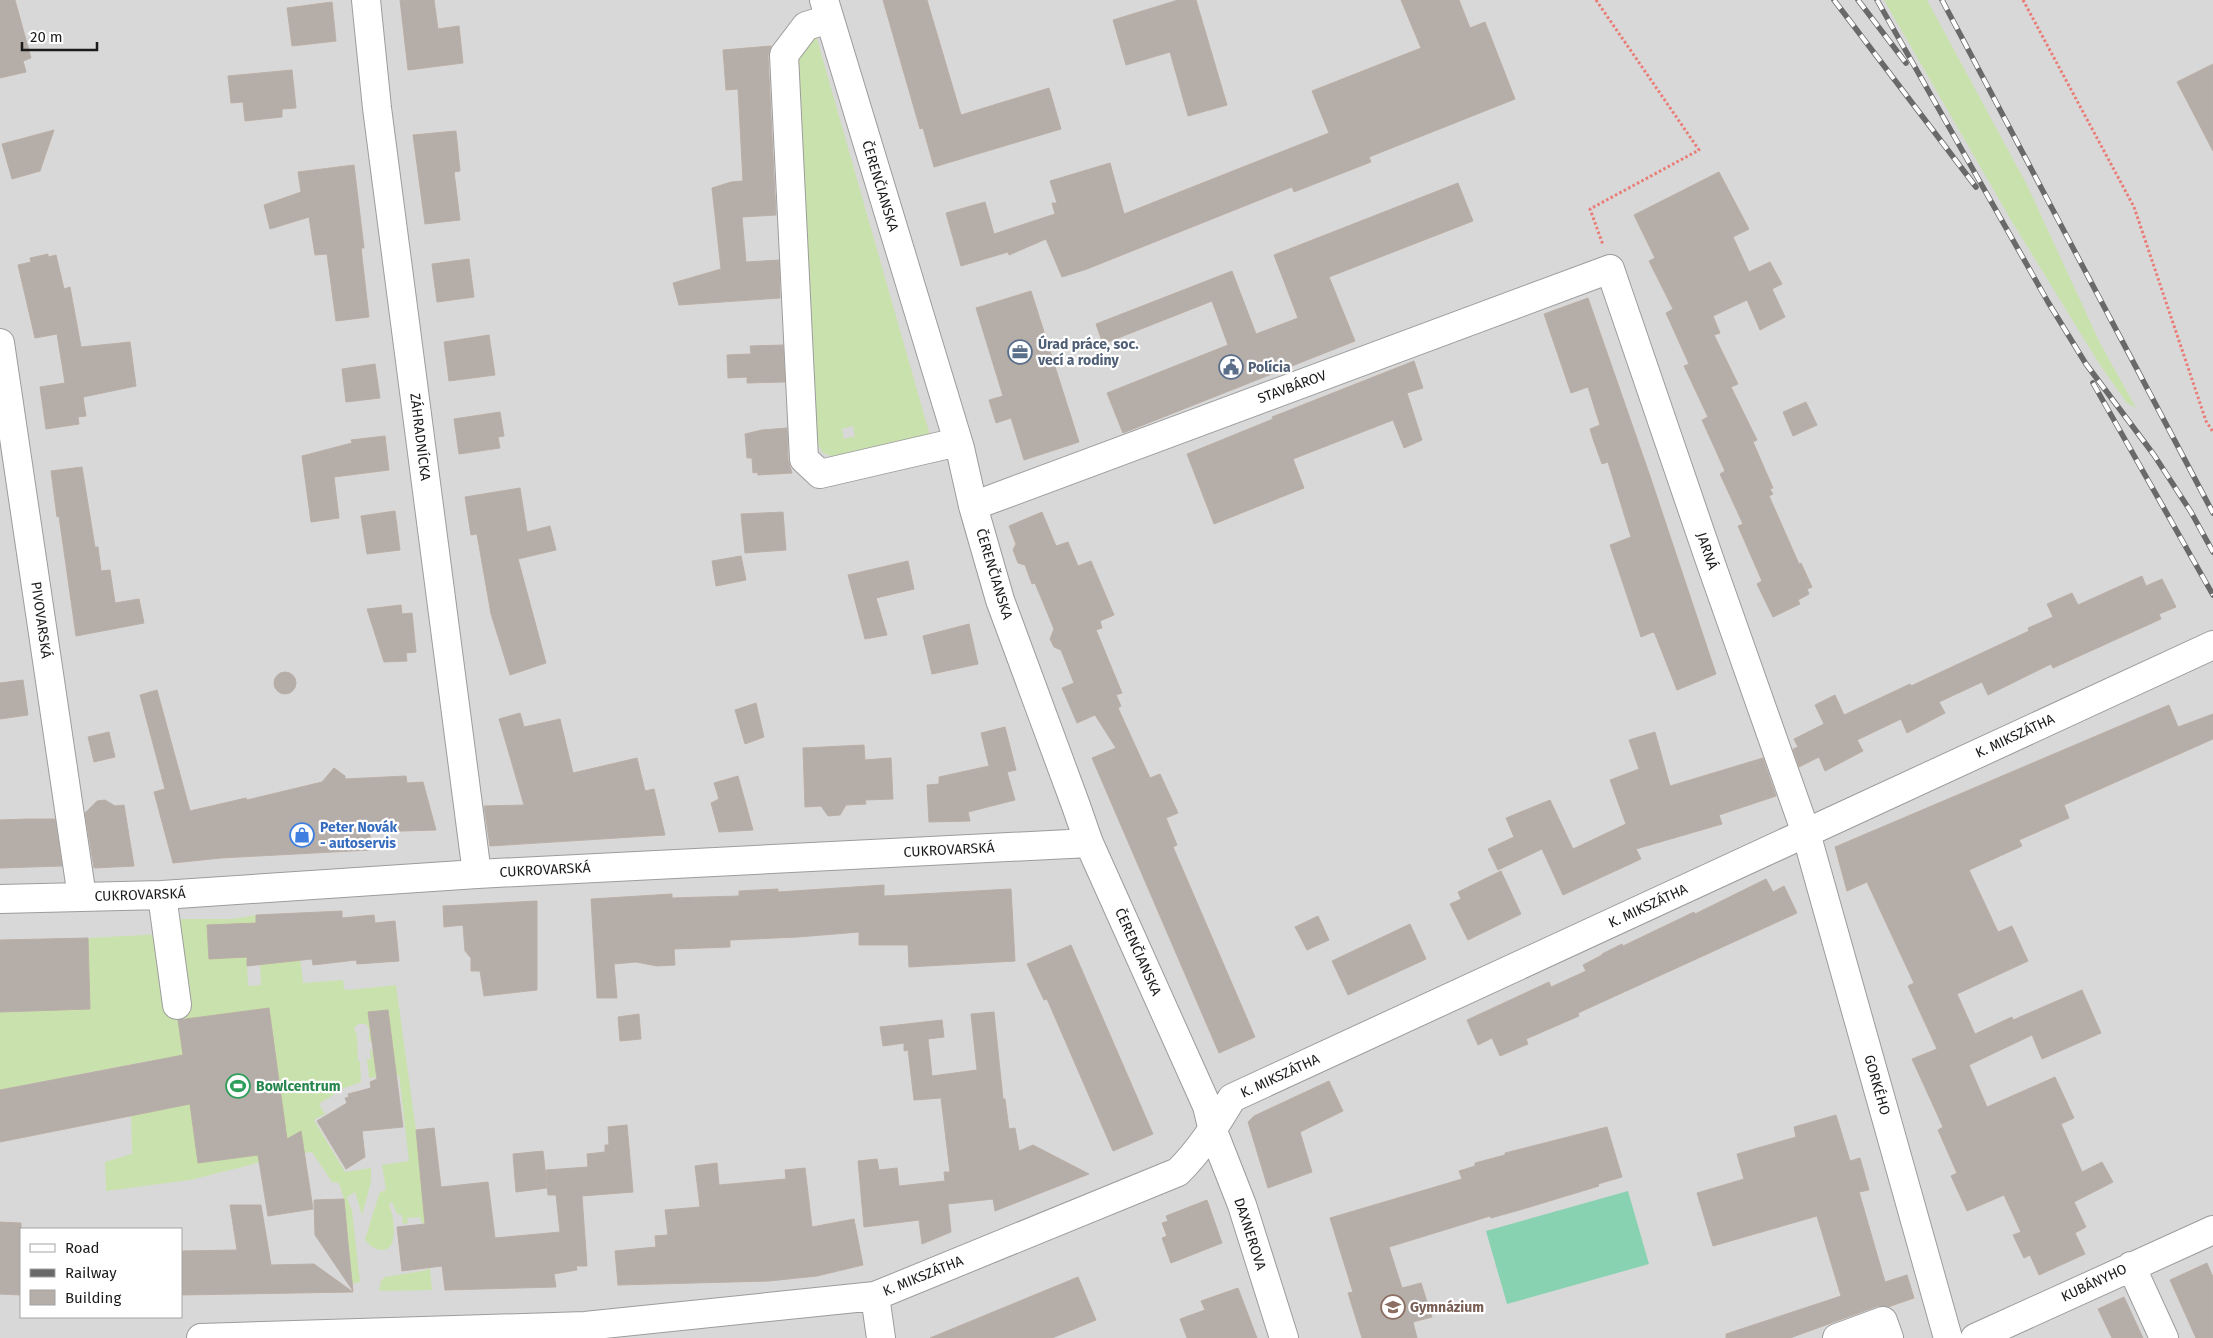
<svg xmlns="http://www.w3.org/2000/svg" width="2213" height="1338" viewBox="0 0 2213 1338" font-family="'Fira Sans',sans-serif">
<rect width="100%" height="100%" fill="#ece8e2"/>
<path fill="#d9d8d8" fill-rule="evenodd" d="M0,0h2213v1338h-2213zM21,1229h160v88h-160z"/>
<path fill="#c9e1ad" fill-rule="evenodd" d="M1884,0h43l100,185 73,158 36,65 -9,-5 -27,-38 -89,-145z
M815,32l116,407 -85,22 -23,-8 -13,-21 -14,-373zM853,426l2,10 -11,3 -2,-10z
M294,913h1l8,70 40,-3 1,9 5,1 47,-5 21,153 15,152 -53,1 2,-10 4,-4 43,-7 -5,-47 -2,-1 -1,-5 -13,1 1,5 -5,1 -1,-9 -5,-1 -5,-12 -3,2c4,11 6,23 4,35 -2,17 -22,12 -28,0l15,-47 6,-2 -4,-25 27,-4 -10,-86 -30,3 -2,-19h4l-1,-9h2l2,9 20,-2 -6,-47 -20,2 4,29 -3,1v-13l-3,-5h-8l-4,4 3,7 1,26h2l1,21 -17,6 -25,16 6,10 -11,6 31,52 26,-4v14l-9,33 -7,-23 -8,5 5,14 8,71 -8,2 -8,-85 -5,-16 -7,-1 -20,-30 -53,7v3l-5,2 -64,16 -84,11 -1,-29 27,-8 -1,-38 37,-8 -10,-49 -158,31v-78l90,-3 -2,-71 93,-5 -1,-14h53l23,-4 2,31 38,10zM207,926l24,32h-22zM260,963l1,22 -13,1 -1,-22z"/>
<path fill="#88d2b2" d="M1628,1191l21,73 -142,40 -21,-73z"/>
<path fill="#b4ada8" stroke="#bbafa6" d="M0,0h15l16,58 -8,3 3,11 -26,6z
M400,0h34l4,29 21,-3 4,37 -55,7z
M883,0h44l34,115 88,-27 12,41 -127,38 -11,-39 -3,1z
M1178,0h18l31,105 -39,11 -18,-64 -44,13 -13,-45z
M1401,0h58l11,28 15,-6 30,77 -146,58 2,5 -77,30 -2,-5 -205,82 -25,8 -16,-38 -37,16 -1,-3 -47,14 -15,-53 39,-11 9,32 61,-20 -3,-11h5l-7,-22 60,-18 14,51 205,-81 -17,-42 109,-43z
M332,2l4,39 -44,5 -5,-38z
M771,46l-3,10 8,159 -34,2 4,45 33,-2 1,38 -101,7 -6,-22 48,-14 -9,-81 19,-6 12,-1 -5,-92 -12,1 -3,-40z
M2213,64v87l-36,-69z
M292,70l4,38 -14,1v8l-37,4 -2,-19 -12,1 -3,-27z
M54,130l-14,41 -28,8 -10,-35z
M456,131l4,40 -6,1 6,48 -35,4 -12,-89z
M354,165l10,83h-3l8,69 -33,4 -9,-67 -12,1 -6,-38 -39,12 -6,-24 37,-13 -3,-20z
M1719,172l30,57 -16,8 16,35 21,-10 12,22 -10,5 13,28 -25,13 -13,-30 -34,16 7,17 -6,2 24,49 -7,3 26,53 -4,2 20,46 -3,1 3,5 -4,2 30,68 2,-1 11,24 -5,2 2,5 -11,6 2,4 -27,13 -16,-33 5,-3 -24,-55 5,-2 -23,-50 5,-3 -23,-51 6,-3 -24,-51 5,-2 -23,-51 7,-4 -24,-48 6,-3 -21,-43z
M1458,183l15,38 -144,56 26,64 -232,92 -16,-40 121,-48 -16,-44 -109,43 -7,-20 136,-53 24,63 42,-16 -24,-63z
M48,254v3l8,-2 8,34 6,-2 11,60 49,-5 6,44 -53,11 3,19 -8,1 1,7 -33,5 -6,-42 25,-4 -8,-49 -22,4 -17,-73 13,-3 -1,-4z
M469,259l5,38 -37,5 -5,-38z
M1031,291l48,151 -55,18 -13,-42 -15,5 -7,-23 14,-4 -27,-88z
M1588,298l63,181 65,195 -39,16 -22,-56 -2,-2 -12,5 -31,-92 21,-8 -23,-75 -6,2 -9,-25 -3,-10 10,-4 -12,-38 -17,6 -27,-79z
M489,335l6,40 -46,6 -5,-39z
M783,345l2,37 -38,1v-6l-19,1 -1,-23 24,-1 -1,-8z
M1414,361l9,27 -16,5 15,47 -18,8 -11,-28 -100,39 11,29 -90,36 -27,-70 86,-35 -1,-2z
M375,364l5,34 -34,4 -4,-33z
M1806,402l11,23 -24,11 -10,-24z
M500,412l4,24 -6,1 2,11 -41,6 -5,-35z
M787,428l1,32 4,13 -34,2 -1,-3 -4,1 -1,-15h-5l-2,-24 17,-4z
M385,436l4,34 -55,7 5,41 -28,4 -9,-66 50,-13 -1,-3z
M82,467l13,80h3l3,24 9,-1 5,33 24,-4 5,24 -68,13 -17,-120 -2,1 -6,-46z
M520,488l7,44 23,-6 6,24 -38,9 28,104 -36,12 -19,-61 -14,-80 -6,1 -6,-38z
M395,511l5,39 -33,4 -6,-38z
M783,512l3,38 -41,3 -4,-39z
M1042,512l14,34 12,-4 10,24 13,-5 23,54 -14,6 2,7 -6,2 26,63 -6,2 5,11 -3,2 32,70 10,-4 18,39 -12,5 11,27 -4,2 82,190 -36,16 -127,-295 24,-10 -21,-33 -18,8 -15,-35 12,-5 -13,-33 -7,-3 -4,-8 4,-10 -19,-46 -3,1 -7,-19 -7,-2 -5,-13 3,-6 -7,-18z
M741,556l5,24 -30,6 -4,-25z
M908,561l6,28 -38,9 11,37 -22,4 -17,-64z
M2142,576l4,10 16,-7 14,28 -17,7 2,5 -108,49 -2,-4 -63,31 -6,-13 -43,20 6,11 -38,20 -6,-14 -44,21 6,11 -38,20 -6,-14 -20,10 -6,-18 5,-2 -4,-8 30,-15 -9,-19 20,-10 9,20 66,-31 1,2 118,-55 -1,-3 25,-11 -6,-13 25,-11 6,12z
M401,605l1,9 10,-1 4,39 -10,1 1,8 -23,1 -17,-53z
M969,624l9,40 -46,10 -9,-38z
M274 683a11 11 0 1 1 22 0a11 11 0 1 1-22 0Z
M23,680l5,35 -28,4v-36z
M157,690l33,121 56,-13 1,2 75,-18 12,-14 11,8v3l61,-3 1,7 16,-1 13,48 -66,2v18l-149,8 -48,5 -19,-71 11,-3 -25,-94z
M756,703l8,34 -19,7 -10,-34z
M2169,705l9,22 35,-13v25l-149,66 5,13 -50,22 3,6 -53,24 29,62 14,-6 16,35 -71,33 18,40 37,-17 1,3 69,-30 19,43 -59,26 -10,-24 -63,30 18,42 68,-30 19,41 -13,6 21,48 20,-10 11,20 -39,20 12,25 -11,6 10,21 -46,21 -9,-20 -6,3 -11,-23 8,-3 -17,-37 -37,16 -16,-35 6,-3 -19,-43 5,-3 -31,-68 25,-10 -29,-63 6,-3 -47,-101 -20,9 -12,-44z
M520,713l4,14 36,-8 13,54 64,-15 8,33 9,-2 11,46 -175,11 -6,-40 40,-1 -25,-86z
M1005,727l11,43 -9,2 8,28 -47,12 2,9 -41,1 -2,-37 12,-1v-7l50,-11 -8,-33z
M109,732l6,25 -21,5 -6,-25z
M1655,732l15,54 93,-28 13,38 -57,19 3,9 -86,25 5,10 -78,36 -21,-46 -44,21 -10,-21 26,-12 -8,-19 44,-18 23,49 53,-25 -16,-44 29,-11 -10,-29z
M864,745l1,15 26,-2 2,41 -28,1 1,4 -20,1 -6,10 -12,1 -7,-10 -16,1 -2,-59z
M738,776l15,54 -34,2 -8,-29 8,-4 -5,-16z
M105,800l10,6 9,-1 10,61 -40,2 -9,-55 12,-12z
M28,819h27l7,47 -62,2v-48z
M1501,871l20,43 -53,26 -18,-36 11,-5 -3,-7z
M1766,879l7,13 11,-6 13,27 -219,100 1,3 -53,23 2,5 -28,12 -8,-18 -14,7 -11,-25 82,-38 2,5 35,-16 -3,-6 19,-10v-1l20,-10 1,2 71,-34 1,2z
M884,885v11l127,-7 4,72 -106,6 -1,-22h-49v-13l-61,5 -68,3v7l-56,2 1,16 -18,1 -21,-4 -22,2 3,34h-20l-6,-99 81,-5v4l67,-2v-5l39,-2v3z
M537,901v89l-53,6 -4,-25h-9v-13l-6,-7 -2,-26 -19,2 -1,-21z
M342,911v7l32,-3 1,8 20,-2 4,40 -42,3 -1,-4 -43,5 -1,-6 -65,7v-9l-38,2 -2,-34 49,-2v-8z
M1318,916l11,24 -22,10 -12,-23z
M1410,924l16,35 -78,36 -16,-34z
M88,938l2,71 -90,3v-72z
M1071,945l82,189 -40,17 -66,-152 -3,1 -17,-36z
M269,1008l18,131 14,-8 12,78 -45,7 -10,-61 -60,8 -8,-59 -190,38v-52l183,-35 -5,-35z
M388,1010l15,117 -41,4 3,26 -19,12 -29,-48 30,-18 -2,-5 4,-1 -1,-3 23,-6 -1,-6 7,-3 -9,-67z
M994,1012l9,87h2l4,30 6,-1 4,23 14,-6 56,29 -94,37 -2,-12 -45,5 3,28 -29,12 -3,-24 -55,7 -6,-66 19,-2 2,11 18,-2 2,18 46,-5 -1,-9h6l-9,-74 -27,2 -6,-50 -4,1v-8l-21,3 -3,-19 62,-7 2,17 -16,2 4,37 45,-6 -6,-56z
M639,1014l2,25 -21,2 -2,-24z
M1329,1081l14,30 -43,21 12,40 -44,16 -20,-66 6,-6z
M1836,1115l14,46 10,-3 9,32 -10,2 26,90 22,-7 7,23 -26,9 -10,-1 -88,32h-64v-4l115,-38 -24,-80 -104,30 -16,-53 47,-14 -7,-25 59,-17 -2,-10z
M627,1125l6,67 -51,4 5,70h-11l1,4 -23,4 2,13 -111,3 -3,-24 -40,5 -5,-44 28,-3 -9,-94 18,-2 7,59 47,-5 7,56 65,-6 -4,-37h-8l-2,-25 42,-3 -1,-13 18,-2v-7h4l-1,-18z
M1607,1127l15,50 -24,7 1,2 -76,23 -32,9 -1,-2 -101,31 13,41 19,-5 11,34 -19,5 4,16h-55l-14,-45 5,-1 -23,-74 132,-39 -3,-8 16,-5v-3l30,-8v-2z
M543,1151l4,37 -31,4 -3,-38z
M717,1163l2,22 67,-6 -1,-9 20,-2 7,59 42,-8 9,46 -46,11 -48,5 -151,4 -3,-34 41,-4 -1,-11 13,-1 -3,-25 35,-3 -5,-41z
M344,1199l4,44 5,48 -38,-56 -1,-35z
M1207,1200l15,43 -51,20 -9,-25 5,-2 -5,-13 6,-2 -2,-5z
M230,1205h31l10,60 43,-1 39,28 -172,3v-44l56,-1z
M0,1222l21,1v72l-21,-1z
M2207,1263l6,14v61h-17l-26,-58z
M1078,1277l18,43 -44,18h-122z
M1238,1288l19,50h-70l-7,-19 25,-9 -4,-9z
M2124,1297l19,41h-31l-14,-29z"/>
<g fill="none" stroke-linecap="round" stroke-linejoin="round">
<g stroke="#9c9c9c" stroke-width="30">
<path id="minor" d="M366,0l11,108 100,766
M824,0l136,448 13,58 27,94 75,203 14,40 118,263 6,25 29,74 42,133
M829,19l-23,7 -22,29 20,404 16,15 138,-32
M0,343l82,554
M973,506l637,-237 100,292 96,272 142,505
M162,895l15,110
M0,899l162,-4 315,-21 612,-31
M2131,1266l33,72
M875,1296l6,42
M201,1338l384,-12 290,-30 303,-124c22,-22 38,-47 54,-74l981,-453
M1837,1338l46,-17 6,17
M1975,1338l238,-108"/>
</g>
<path stroke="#e97c76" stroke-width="3" stroke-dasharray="2.5 2.5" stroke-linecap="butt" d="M1596,0l103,150 -109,59 13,36
M2023,0l111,207 72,214 7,11"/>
<use href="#minor" stroke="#fff" stroke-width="28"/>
<g stroke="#696969" stroke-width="5.5">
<path id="rail" d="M1834,0l142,187
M1858,0l48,63
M1877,0l171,302 38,62 68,91 37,57 22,40
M1942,0l271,513
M2093,383l120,212"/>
</g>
<use href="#rail" stroke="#fff" stroke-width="4" stroke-dasharray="11" stroke-linecap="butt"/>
</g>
<defs>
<g id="office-ring" transform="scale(1.25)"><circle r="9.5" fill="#fff" stroke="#5c6f8a" stroke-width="1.5"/><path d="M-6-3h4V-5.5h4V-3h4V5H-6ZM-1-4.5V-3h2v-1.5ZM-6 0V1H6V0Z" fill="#5c6f8a"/></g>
<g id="civic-ring" transform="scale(1.25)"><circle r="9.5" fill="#fff" stroke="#5c6f8a" stroke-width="1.5"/><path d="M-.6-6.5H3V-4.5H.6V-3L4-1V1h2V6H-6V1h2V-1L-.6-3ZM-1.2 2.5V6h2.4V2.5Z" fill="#5c6f8a"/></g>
<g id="shop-ring" transform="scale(1.25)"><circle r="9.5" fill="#fff" stroke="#3f7fe0" stroke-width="1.5"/><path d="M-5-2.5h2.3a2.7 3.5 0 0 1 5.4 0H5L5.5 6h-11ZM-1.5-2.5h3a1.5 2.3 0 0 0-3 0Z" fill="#3f7fe0"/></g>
<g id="stadium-ring" transform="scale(1.25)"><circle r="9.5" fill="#fff" stroke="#2e9e5b" stroke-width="1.5"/><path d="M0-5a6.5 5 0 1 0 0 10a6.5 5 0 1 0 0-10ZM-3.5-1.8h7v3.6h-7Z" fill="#2e9e5b"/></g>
<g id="school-ring" transform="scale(1.25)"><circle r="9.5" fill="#fff" stroke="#8d6e63" stroke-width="1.5"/><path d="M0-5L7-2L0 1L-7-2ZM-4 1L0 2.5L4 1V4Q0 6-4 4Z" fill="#8d6e63"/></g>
</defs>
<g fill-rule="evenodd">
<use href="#office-ring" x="1020" y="352"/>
<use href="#civic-ring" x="1231" y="367"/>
<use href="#shop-ring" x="302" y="835"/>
<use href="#stadium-ring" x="238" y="1086"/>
<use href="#school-ring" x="1393" y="1307"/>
</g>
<g text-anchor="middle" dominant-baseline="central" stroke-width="4.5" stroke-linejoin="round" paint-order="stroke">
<g font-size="14" fill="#1b1b1b" stroke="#fff">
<text transform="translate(880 186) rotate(73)">ČERENČIANSKA</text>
<text transform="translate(1292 387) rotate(-20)">STAVBÁROV</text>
<text transform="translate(420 437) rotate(83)">ZÁHRADNÍCKA</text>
<text transform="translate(1707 551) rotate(71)">JARNÁ</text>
<text transform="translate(994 574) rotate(73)">ČERENČIANSKA</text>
<text transform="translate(41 620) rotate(82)">PIVOVARSKÁ</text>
<text transform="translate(2015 736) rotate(-25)">K. MIKSZÁTHA</text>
<text transform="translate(949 850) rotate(-3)">CUKROVARSKÁ</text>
<text transform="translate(545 870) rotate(-3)">CUKROVARSKÁ</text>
<text transform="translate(140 895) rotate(-2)">CUKROVARSKÁ</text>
<text transform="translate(1648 906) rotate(-25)">K. MIKSZÁTHA</text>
<text transform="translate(1138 952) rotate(66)">ČERENČIANSKA</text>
<text transform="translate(1280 1076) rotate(-25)">K. MIKSZÁTHA</text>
<text transform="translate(1877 1085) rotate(74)">GORKÉHO</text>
<text transform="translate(1250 1234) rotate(72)">DAXNEROVA</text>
<text transform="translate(923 1276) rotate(-22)">K. MIKSZÁTHA</text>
<text transform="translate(2094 1283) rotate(-25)">KUBÁNYHO</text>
</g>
<g font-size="14" font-weight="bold" fill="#4e5e75" stroke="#fff" text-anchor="start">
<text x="1038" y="344">Úrad práce, soc.<tspan x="1038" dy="16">vecí a rodiny</tspan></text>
<text x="1248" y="367">Polícia</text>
</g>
<g font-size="14" font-weight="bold" fill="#366cbe" stroke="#fff" text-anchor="start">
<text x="320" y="827">Peter Novák<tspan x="320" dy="16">- autoservis</tspan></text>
</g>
<g font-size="14" font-weight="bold" fill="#27864d" stroke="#fff" text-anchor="start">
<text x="256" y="1086">Bowlcentrum</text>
</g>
<g font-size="14" font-weight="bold" fill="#785e54" stroke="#fff" text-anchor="start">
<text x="1410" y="1307">Gymnázium</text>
</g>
</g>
<rect x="20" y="1228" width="162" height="90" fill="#ffffff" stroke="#a4a4a4"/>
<rect x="30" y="1244" width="25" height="8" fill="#ffffff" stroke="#a4a4a4"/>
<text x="65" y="1253" font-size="15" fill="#1b1b1b">Road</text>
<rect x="30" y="1269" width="25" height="8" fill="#696969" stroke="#a4a4a4"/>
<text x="65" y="1278" font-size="15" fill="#1b1b1b">Railway</text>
<rect x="30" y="1290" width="25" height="15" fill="#b4ada8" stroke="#a4a4a4"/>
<text x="65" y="1303" font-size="15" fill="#1b1b1b">Building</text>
<path d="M22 42v8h75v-8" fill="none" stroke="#1b1b1b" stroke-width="2.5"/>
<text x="30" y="42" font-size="15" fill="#1b1b1b" stroke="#ffffff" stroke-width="4" paint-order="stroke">20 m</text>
</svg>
